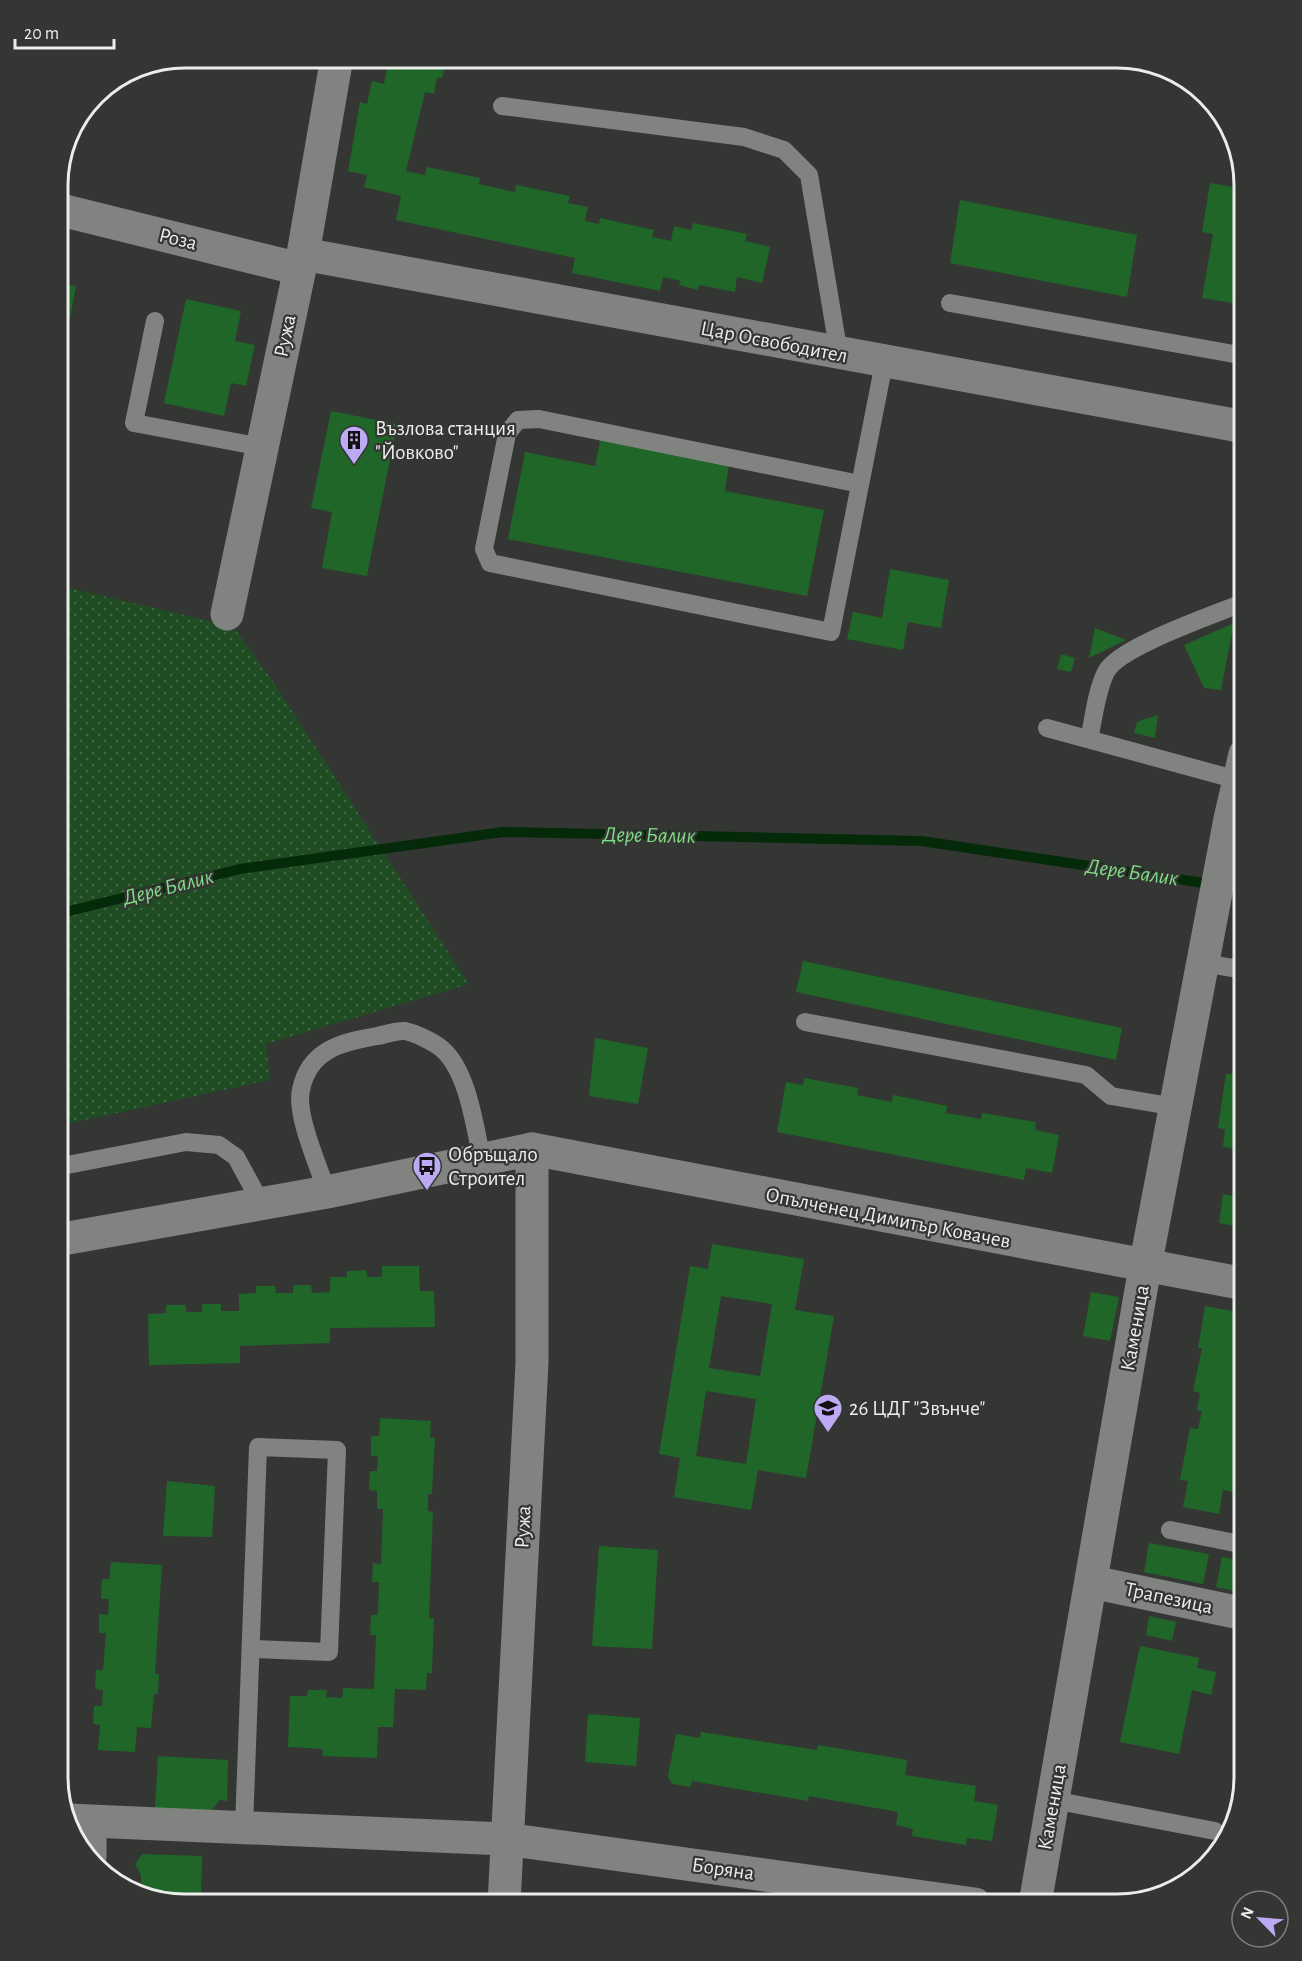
<svg xmlns="http://www.w3.org/2000/svg" width="1302" height="1961" viewBox="0 0 1302 1961" font-family="'Alegreya Sans',sans-serif">
<defs>
<pattern id="grass-dots" width="8" height="8" patternUnits="userSpaceOnUse" patternTransform="scale(1.5)"><rect width="8" height="8" fill="#204c23"/><path d="M2 2h.1M6 6h.1" fill="none" stroke="#416643" stroke-width="1.8" stroke-linecap="round"/></pattern>
</defs>
<rect width="100%" height="100%" fill="#343634"/>
<path fill="url(#grass-dots)" d="M57,585l148,35 31,11 36,49 197,304 -203,60 4,36 -213,46z"/>
<g fill="none" stroke-linecap="round" stroke-linejoin="round">
<path stroke="#052a09" stroke-width="10" d="M57,914l183,-45 263,-37 418,9 324,48"/>
</g>
<path fill="#206628" fill-rule="evenodd" d="M382,57l65,1 -5,20 -5,-1 -3,17 -9,-2 -19,79 19,4 2,-8 53,11 -1,6 36,8 1,-7 54,11 -2,7 20,4 -3,14 14,3 1,-6 54,12 -2,7 19,4 3,-15 17,4 2,-7 54,11 -2,7 25,6 -8,36 -25,-6 -2,15 -36,-7 -1,5 -19,-5 2,-4 -18,-4 -3,14 -88,-18 3,-15 -179,-38 5,-24 -37,-9 3,-12 -19,-4 12,-69 7,2 5,-23 12,3 3,-17 -7,-2z
M1210,183l35,6v116l-43,-7 11,-64 -11,-2z
M960,200l177,35 -10,62 -177,-34z
M57,283l19,3 -18,95h-1z
M186,299l55,12 -6,30 20,4 -9,41 -15,-3 -7,33 -60,-13z
M331,411l66,13 -30,152 -45,-8 10,-56 -21,-4z
M601,435l129,24 -5,32 99,19 -17,86 -299,-57 17,-87 70,14z
M890,569l59,11 -8,48 -33,-6 -5,28 -56,-11 6,-27 29,6z
M1234,623l-13,67 -17,-2 -20,-43z
M1095,628l31,12 -37,18z
M1061,654l14,4 -4,14 -14,-3z
M1158,715l-3,23 -21,-5 3,-11z
M803,961l319,67 -6,32 -320,-68z
M595,1038l53,10 -10,56 -49,-8z
M1236,1057l9,1v92l-22,-3 2,-18 -7,-1 8,-54h8z
M804,1078l54,10 -1,7 35,7 1,-7 54,11 -1,7 35,6 1,-6 54,9 -1,8 24,5 -7,38 -26,-5 -2,12 -247,-48 9,-50 17,3z
M1223,1194l22,4v30l-26,-5z
M712,1244l92,15 -9,51 39,6 -28,162 -48,-8 -7,40 -77,-13 6,-39 -21,-4 31,-188 18,3zM721,1296l51,8 -12,72 -51,-8zM706,1391l50,8 -10,65 -50,-8z
M382,1266h37l1,25h14l1,36 -105,1v15l-90,3v17l-91,2 -1,-51 18,-1v-8h20v7h16v-8h19v7h18v-17l17,-1v-7h19l1,7h17v-8h18l1,8 18,-1v-15h17v-6l19,-1 1,7h15z
M1091,1292l28,5 -9,44 -27,-5z
M1205,1306l37,7 -2,14 5,1v110l-11,54 -11,-2 -4,24 -36,-7 5,-26 -8,-1 10,-52 8,1 4,-18 -5,-1 3,-17 -7,-2 9,-43h-4z
M380,1418l51,3 -1,17h5l-3,56h-4v17l5,1 -4,106h5l-2,55h-5l-1,17 -31,-1 -2,38h-15l-1,31 -55,-2 1,-7 -35,-2 2,-51h17l1,-6h19l-1,7 16,1 1,-10 31,1 2,-54h-6l1,-20h7l1,-33h-7l1,-19 8,1 2,-55h-6v-18l-8,-1 1,-19h7l1,-15h-7v-20h8z
M167,1481l48,5 -3,51 -49,-1z
M1149,1543l60,11 -6,30 -59,-12z
M599,1546l59,4 -6,99 -60,-3z
M1222,1557l23,5v31l-29,-6z
M111,1562l51,3 -7,109h4l-1,20h-4l-3,34 -14,-1 -2,25 -37,-2 2,-25 -7,-1 1,-18h8l1,-16 -8,-1 1,-19h7l3,-37h-7v-19l9,1 1,-16h-8l1,-20h7z
M1149,1616l27,6 -4,19 -26,-6z
M1140,1646l59,12 -2,10 19,4 -5,23 -19,-5 -13,64 -59,-12z
M588,1714l52,4 -4,48 -51,-4z
M701,1732l116,18 1,-5 89,15 -2,15 71,11 -2,15 24,4 -6,36 -25,-3 -1,7 -54,-9 1,-7 -17,-4 2,-13 -89,-16 -1,5 -116,-20 -1,6 -19,-3 -4,-7 8,-43 24,4z
M158,1756l70,4 -1,41 -7,-1 -10,12 -55,-4z
M142,1854l60,2 -1,39 -60,-3v-17l-6,-11z"/>
<g fill="none" stroke-linecap="round" stroke-linejoin="round">
<path stroke="#808380" stroke-width="18" d="M502,106l242,31 40,13 25,25 30,179
M950,303l295,53
M155,321l-21,102 128,24
M860,484l-321,-65 -21,1 -11,14 -23,115 6,14 341,69 53,-269
M1047,728l198,54
M1089,739c5,-21 7,-47 17,-67 12,-25 110,-58 139,-70
M1203,963l42,7
M805,1022l281,53 25,21 65,11
M57,1167l129,-25 33,3 17,12 25,46
M327,1192c-8,-25 -32,-78 -26,-102 8,-41 42,-48 76,-54 8,-1 19,-6 28,-5 10,2 29,11 37,18 26,22 33,79 40,111
M1170,1530l75,15
M1053,1800l162,31
M244,1827l14,-380 79,3 -8,202 -78,-3"/>
<path stroke="#808380" stroke-width="33" d="M57,209l243,60
M303,254l942,173
M227,614l76,-360 34,-197
M57,1240l270,-48 205,-43v214l-28,541
M1092,1582l153,32
M68,1820l437,19 470,65
M90,1857v-36
M1035,1904l110,-637 85,-448 15,-65"/>
<path stroke="#808380" stroke-width="33" d="M532,1149l713,135"/>
</g>
<defs>
<g id="building-pin" transform="scale(1.5)"><path d="M0 17L-7.5 6A9.5 9.5 0 1 1 7.5 6Z" fill="#bcaaf5" stroke="#343634"/><path d="M-4-6H4V6H1V3H-1V6H-4ZM-2.5-4.3h1.7v1.8h-1.7ZM.8-4.3h1.7v1.8H.8ZM-2.5-1h1.7V.8h-1.7ZM.8-1h1.7V.8H.8Z" fill="#111"/></g>
<g id="bus-pin" transform="scale(1.5)"><path d="M0 17L-7.5 6A9.5 9.5 0 1 1 7.5 6Z" fill="#bcaaf5" stroke="#343634"/><path d="M-5-6H5V4H4V6H2V4H-2V6H-4V4H-5ZM-3.5-4V0h7V-4ZM-3.5 1.2v1.5H-2V1.2ZM2 1.2v1.5H3.5V1.2Z" fill="#111"/></g>
<g id="school-pin" transform="scale(1.5)"><path d="M0 17L-7.5 6A9.5 9.5 0 1 1 7.5 6Z" fill="#bcaaf5" stroke="#343634"/><path d="M0-5L7-2L0 1L-7-2ZM-4 1L0 2.5L4 1V4Q0 6-4 4Z" fill="#111"/></g>
</defs>
<g fill-rule="evenodd">
<use href="#building-pin" x="354" y="440"/>
<use href="#bus-pin" x="427" y="1166"/>
<use href="#school-pin" x="828" y="1408"/>
</g>
<g text-anchor="middle" dominant-baseline="central" stroke-width="4.5" stroke-linejoin="round" paint-order="stroke">
<g font-size="21" fill="#ebedeb" stroke="#343634">
<text transform="translate(178 239) rotate(14)">Роза</text>
<text transform="translate(285 336) rotate(-78)">Ружа</text>
<text transform="translate(774 342) rotate(11)">Цар Освободител</text>
<text transform="translate(888 1218) rotate(11)">Опълченец Димитър Ковачев</text>
<text transform="translate(1135 1328) rotate(-80)">Каменица</text>
<text transform="translate(523 1527) rotate(-87)">Ружа</text>
<text transform="translate(1169 1598) rotate(12)">Трапезица</text>
<text transform="translate(1052 1807) rotate(-80)">Каменица</text>
<text transform="translate(723 1869) rotate(8)">Боряна</text>
</g>
<g font-size="21" fill="#ebedeb" stroke="#343634" text-anchor="start">
<text x="375" y="428">Възлова станция<tspan x="375" dy="24">"Йовково"</tspan></text>
<text x="448" y="1154">Обръщало<tspan x="448" dy="24">Строител</tspan></text>
<text x="849" y="1408">26 ЦДГ "Звънче"</text>
</g>
<g font-size="22" font-style="italic" fill="#81dc85" stroke="#343634">
<text transform="translate(649 835) rotate(1)">Дере Балик</text>
<text transform="translate(1132 872) rotate(8)">Дере Балик</text>
<text transform="translate(168 887) rotate(-14)">Дере Балик</text>
</g>
</g>
<path d="M0 0H1302V1961H0ZM185 68H1117A117 117 0 0 1 1234 185V1777A117 117 0 0 1 1117 1894H185A117 117 0 0 1 68 1777V185A117 117 0 0 1 185 68Z" fill="#343634" fill-rule="evenodd"/>
<path fill="none" stroke="#ebedeb" stroke-width="3" d="M185 68H1117A117 117 0 0 1 1234 185V1777A117 117 0 0 1 1117 1894H185A117 117 0 0 1 68 1777V185A117 117 0 0 1 185 68Z"/>
<g transform="translate(1260 1919) rotate(295)"><circle r="28" fill="#343634" stroke="#7d7f7d" stroke-width="1.5"/>
<path d="M0-4.5L10 22L0 15L-10 22Z" fill="#bcaaf5"/>
<text y="-9" font-size="16" font-weight="bold" text-anchor="middle" fill="#ebedeb">N</text>
</g>
<path d="M15 39v9h99v-9" fill="none" stroke="#ebedeb" stroke-width="3"/>
<text x="24" y="39" font-size="18" fill="#ebedeb" stroke="#343634" stroke-width="4.5" paint-order="stroke">20 m</text>
</svg>
